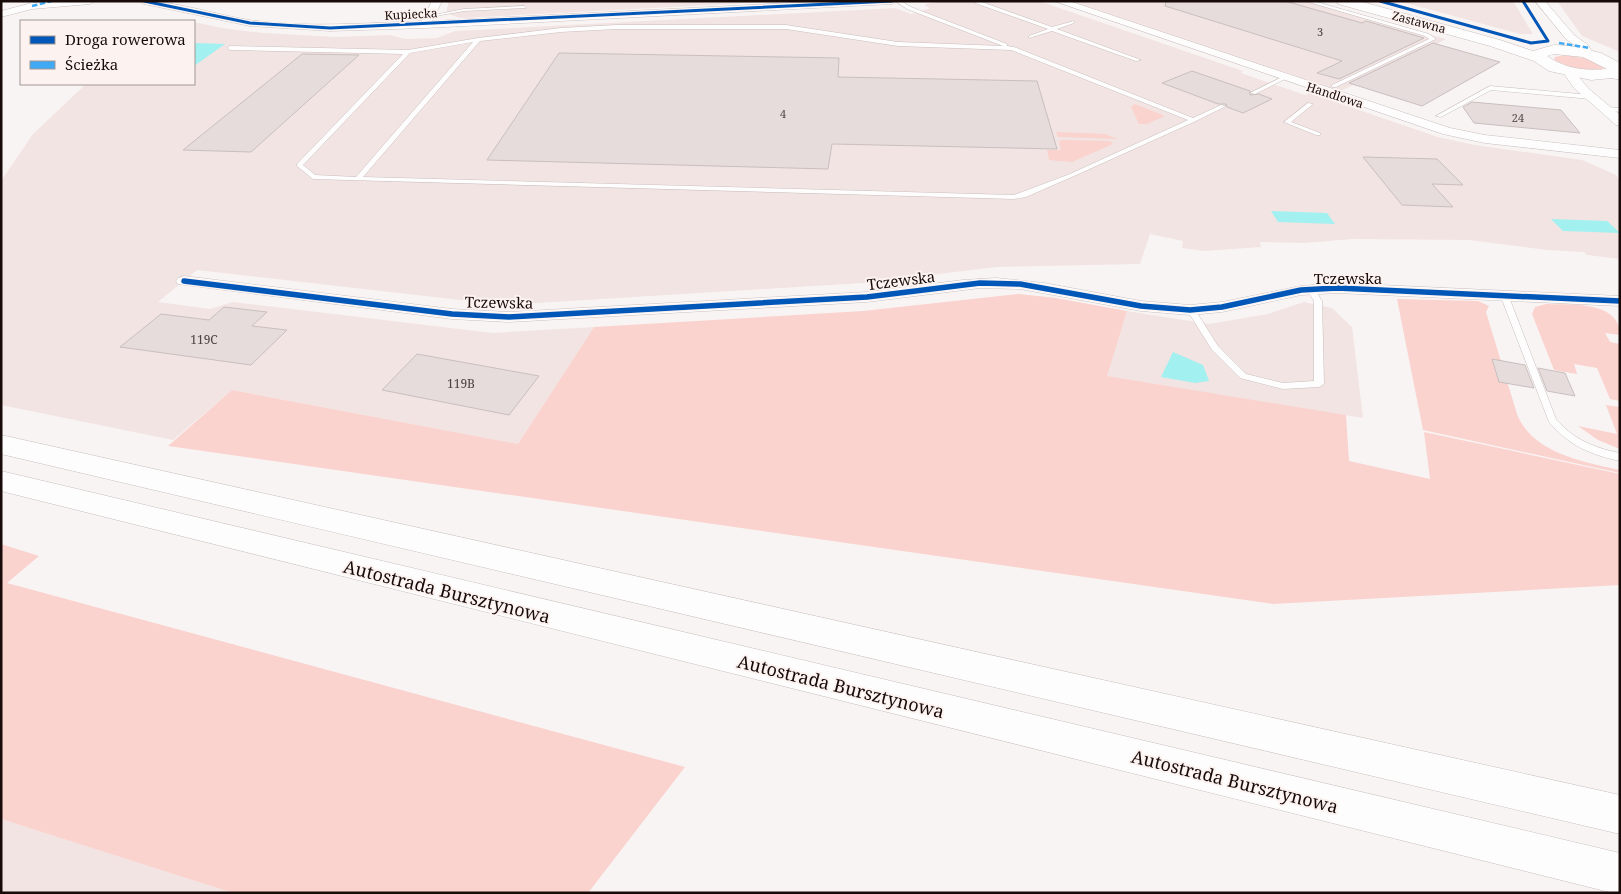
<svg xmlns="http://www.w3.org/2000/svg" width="1621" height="894" viewBox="0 0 1621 894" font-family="'Noto Serif',serif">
<rect width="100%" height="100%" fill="#f9f4f4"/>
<path fill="#f2e4e2" d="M449,1h317l1,1 -307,16 -14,-5z
M945,1h94l204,70 -2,2 64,22 4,-2 129,44 37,8 107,15 34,15 4,6v78l-33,-4 -3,-3 -37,-2 -78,-10 -117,-1 -47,4 -45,-1 1,5 -57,4 -22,-3 1,-7 -33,-7 -10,30 -143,3 -134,16 -359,22 -307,-35 -39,32 52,7 23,-7 260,31 101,-6 -76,117 -286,-54 -59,50 -172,-35v-224l32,-47 53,-50h108v-62l28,6 41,5 73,4 54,-2 15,4 32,-1 18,-7 440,-23 16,6 19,-6 -5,-2 1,-2z
M1071,1h240l135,38 -105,52z
M1398,1h115l20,33h-13z
M1557,1h63v51l-38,-16z
M1304,302l28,6 20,19 11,91 -257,-42 21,-65 82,13 59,-10z
M1,819l232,74h-232z"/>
<path fill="#fad2ce" d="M1565,55l24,4 15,8 -1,2h-28l-21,-9 1,-3z
M1135,104l30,12 -18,8h-8l-8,-17z
M1056,132l49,2 13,5 -56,-2h-4z
M1061,140l49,1 3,3 -41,18 -23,-2 -2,-10h14l-2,-8z
M1019,294l37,4 71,13 -20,65 239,39 3,46 81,18 -6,-47 196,42v111l-347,19 -1105,-158 64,-56 286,54 76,-117 269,-16z
M1397,299l81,2 11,5 -3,6 31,102c15,39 67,48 103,56v3l-197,-43z
M1546,304c23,1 74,-4 74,31l-15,-2 5,9 10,2v57l-10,-2 -13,-31 -23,-4 3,10 -23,-4 -22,-56 3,-7z
M1606,405l14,2v42l-22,-9 -20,-14 39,8z
M1,544l38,12 -32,27 678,184 -97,126h-355l-232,-74z"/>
<path fill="#a3f0f1" d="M194,43l31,1 -31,22z
M1271,211l56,2 8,11 -57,-2z
M1551,219l56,2 13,12 -57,-2z
M1173,352l30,13 6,16 -14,2 -34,-6z"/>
<path fill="#e5dcdb" stroke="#c9bfbe" d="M1166,1h119l77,22 4,-2 58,17 -85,41 -22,-6 25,-12 -177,-55z
M1433,43l67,19 -78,44 -73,-23z
M559,53l280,5 -1,19 199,4 20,68 -225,-5 -4,25 -341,-9z
M302,54l57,1 -108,97 -68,-2z
M1192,71l58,20v4l9,-1 13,5 -29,14 -16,-6 -1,-3h-8l-56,-21z
M1472,102l89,8 19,23 -106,-10 -11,-16z
M1363,157l74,2 26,26 -31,-1 21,23 -51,-2z
M224,307l43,5 -15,14 35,4 -36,35 -131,-18 41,-33 48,6z
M417,354l122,22 -30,39 -127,-25z
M1492,359l33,6 9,23 -35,-6z
M1538,368l27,5 10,23 -28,-5z"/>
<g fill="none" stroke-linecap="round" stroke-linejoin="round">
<g stroke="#c9bfbe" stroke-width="1">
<path id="service" d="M895,1h6l10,6 96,37v2l7,1 179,71 28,-13 5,1 -30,15 -122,55 -48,21 -12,2 -701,-20 -16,-13v-2l106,-110 -173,-4 -3,-2 3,-2 178,4 70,-12 83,-10 55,-3h170l112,17 105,4 -96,-37zM616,29h170l112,17 113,4 177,70 -118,54 -56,21 -651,-18 117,-136 81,-9zM473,42l-117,135 -41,-2 -12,-10 107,-112z
M975,1h4l73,26 22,-6v2l-17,6 84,31 -5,1 -84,-30 -23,7v-2l19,-7 -73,-26z
M1305,1h8l116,33 7,5 -100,48h-4v-2l97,-46 -4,-3z
M524,6l2,2 -62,3 -34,6 -2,-1 36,-7z
M1282,77l5,1 -32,16 -5,-1z
M1490,86l101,9 3,2 -3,2 -100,-9 -50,27 -5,-1z
M1308,103l5,1 -22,18 29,11v2h-4l-32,-13z
M1607,107l13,1v4l-15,-2v-2z
M1308,288h6l8,13 2,83 -5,3 -36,2 -43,-11 -28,-28 -25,-40 1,-2h6l24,38 28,28 37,9 31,-2v-80l-7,-11z
M1502,295h3l4,2 47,122c17,20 38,29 64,34v8c-29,-6 -52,-16 -71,-39l-48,-125z"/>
</g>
<g stroke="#c9bfbe" stroke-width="1">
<path id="minor" d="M53,1h42l-5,3 -58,5 -31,8v-6l31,-8z
M139,1c38,0 73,13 110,19 57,8 116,3 173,1l10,-20h10l-10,20 398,-20h67l-5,3 -467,24 -95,3 -80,-5 -106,-22z
M1054,1h15l381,127 35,7 135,15v8l-135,-15 -42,-9z
M1535,1h10l29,34 14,10 6,10 -1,2h-8l-5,-8 -14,-10z
M1569,69l4,1 16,19 31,26v11l-4,-1 -42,-37 -11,-16z
M184,276l268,33 57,3 358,-20 96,-12 33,-2 48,5 97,18 49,4 32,-3 79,-16 36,-3 283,13v10l-283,-13 -36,2 -79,17 -32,3 -49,-4 -121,-22 -40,-1 -113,14 -358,20 -57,-3 -274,-35 -2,-3 2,-3z"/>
</g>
<g stroke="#c9bfbe" stroke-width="1">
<path id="secondary" d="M1337,1h22l141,39 33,11 21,-6 17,1 30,7 19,10v17l-8,-2 -21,2 -42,-9 -15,-10 -44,-15 -152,-42zM1554,54l29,3 24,12c-22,2 -41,0 -60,-13z"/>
</g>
<g stroke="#c9bfbe" stroke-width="1">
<path id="motorway" d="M1,435l1619,360v39l-1619,-380z
M1,471l1619,382v40h-7l-1612,-402z"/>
</g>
<use href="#service" fill="#fefdfd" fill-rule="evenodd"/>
<use href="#minor" fill="#fefdfd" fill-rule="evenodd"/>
<use href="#secondary" fill="#fefdfd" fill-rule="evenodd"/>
<use href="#motorway" fill="#fefdfd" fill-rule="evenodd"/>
<path stroke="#3fa9f5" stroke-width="2.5" stroke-dasharray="5.5 2.5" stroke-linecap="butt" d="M32,6l20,-5
M1559,43l31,5"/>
<g stroke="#fcf3f1" stroke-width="5">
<path id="cycleway-far1" d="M144,1l106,22 80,5 562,-27
M1380,1l151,42 17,-2 -25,-40"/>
</g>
<g stroke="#fcf3f1" stroke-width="8">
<path id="cycleway" d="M184,281l268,33 57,3 358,-20 113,-14 40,1 121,22 49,4 32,-3 79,-17 36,-2 283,13"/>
</g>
<use href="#cycleway-far1" stroke="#0057b8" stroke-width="3"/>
<use href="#cycleway" stroke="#0057b8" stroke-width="5.5"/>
</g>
<g text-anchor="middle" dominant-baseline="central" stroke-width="4" stroke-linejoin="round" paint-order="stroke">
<g font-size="11" fill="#4e4240">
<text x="1320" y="31">3</text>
<text x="783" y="113">4</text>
<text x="1518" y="117">24</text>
</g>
<g font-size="12" fill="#180a08" stroke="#fcf3f1">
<text transform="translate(411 14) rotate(-3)">Kupiecka</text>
<text transform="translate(1419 22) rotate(15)">Zastawna</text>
<text transform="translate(1335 95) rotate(18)">Handlowa</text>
</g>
<g font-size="12" fill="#4e4240">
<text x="204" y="339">119C</text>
<text x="461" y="383">119B</text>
</g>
<g font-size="15" fill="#180a08" stroke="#fcf3f1">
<text x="1348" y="278">Tczewska</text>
<text transform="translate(901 280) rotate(-7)">Tczewska</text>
<text transform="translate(499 302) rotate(1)">Tczewska</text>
</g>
<g font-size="18" fill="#180a08" stroke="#fcf3f1">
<text transform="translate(447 591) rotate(14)">Autostrada Bursztynowa</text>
<text transform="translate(841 686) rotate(14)">Autostrada Bursztynowa</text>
<text transform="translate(1235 781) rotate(14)">Autostrada Bursztynowa</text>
</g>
</g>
<rect width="1621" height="894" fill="none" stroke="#180a08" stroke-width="5"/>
<rect x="20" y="20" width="175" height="65" fill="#fcf3f1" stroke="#a19694"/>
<rect x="30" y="36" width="25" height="8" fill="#0057b8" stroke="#a19694"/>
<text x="65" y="45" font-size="15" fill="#180a08">Droga rowerowa</text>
<rect x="30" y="61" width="25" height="8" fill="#3fa9f5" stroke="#a19694"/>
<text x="65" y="70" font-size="15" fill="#180a08">Ścieżka</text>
</svg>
